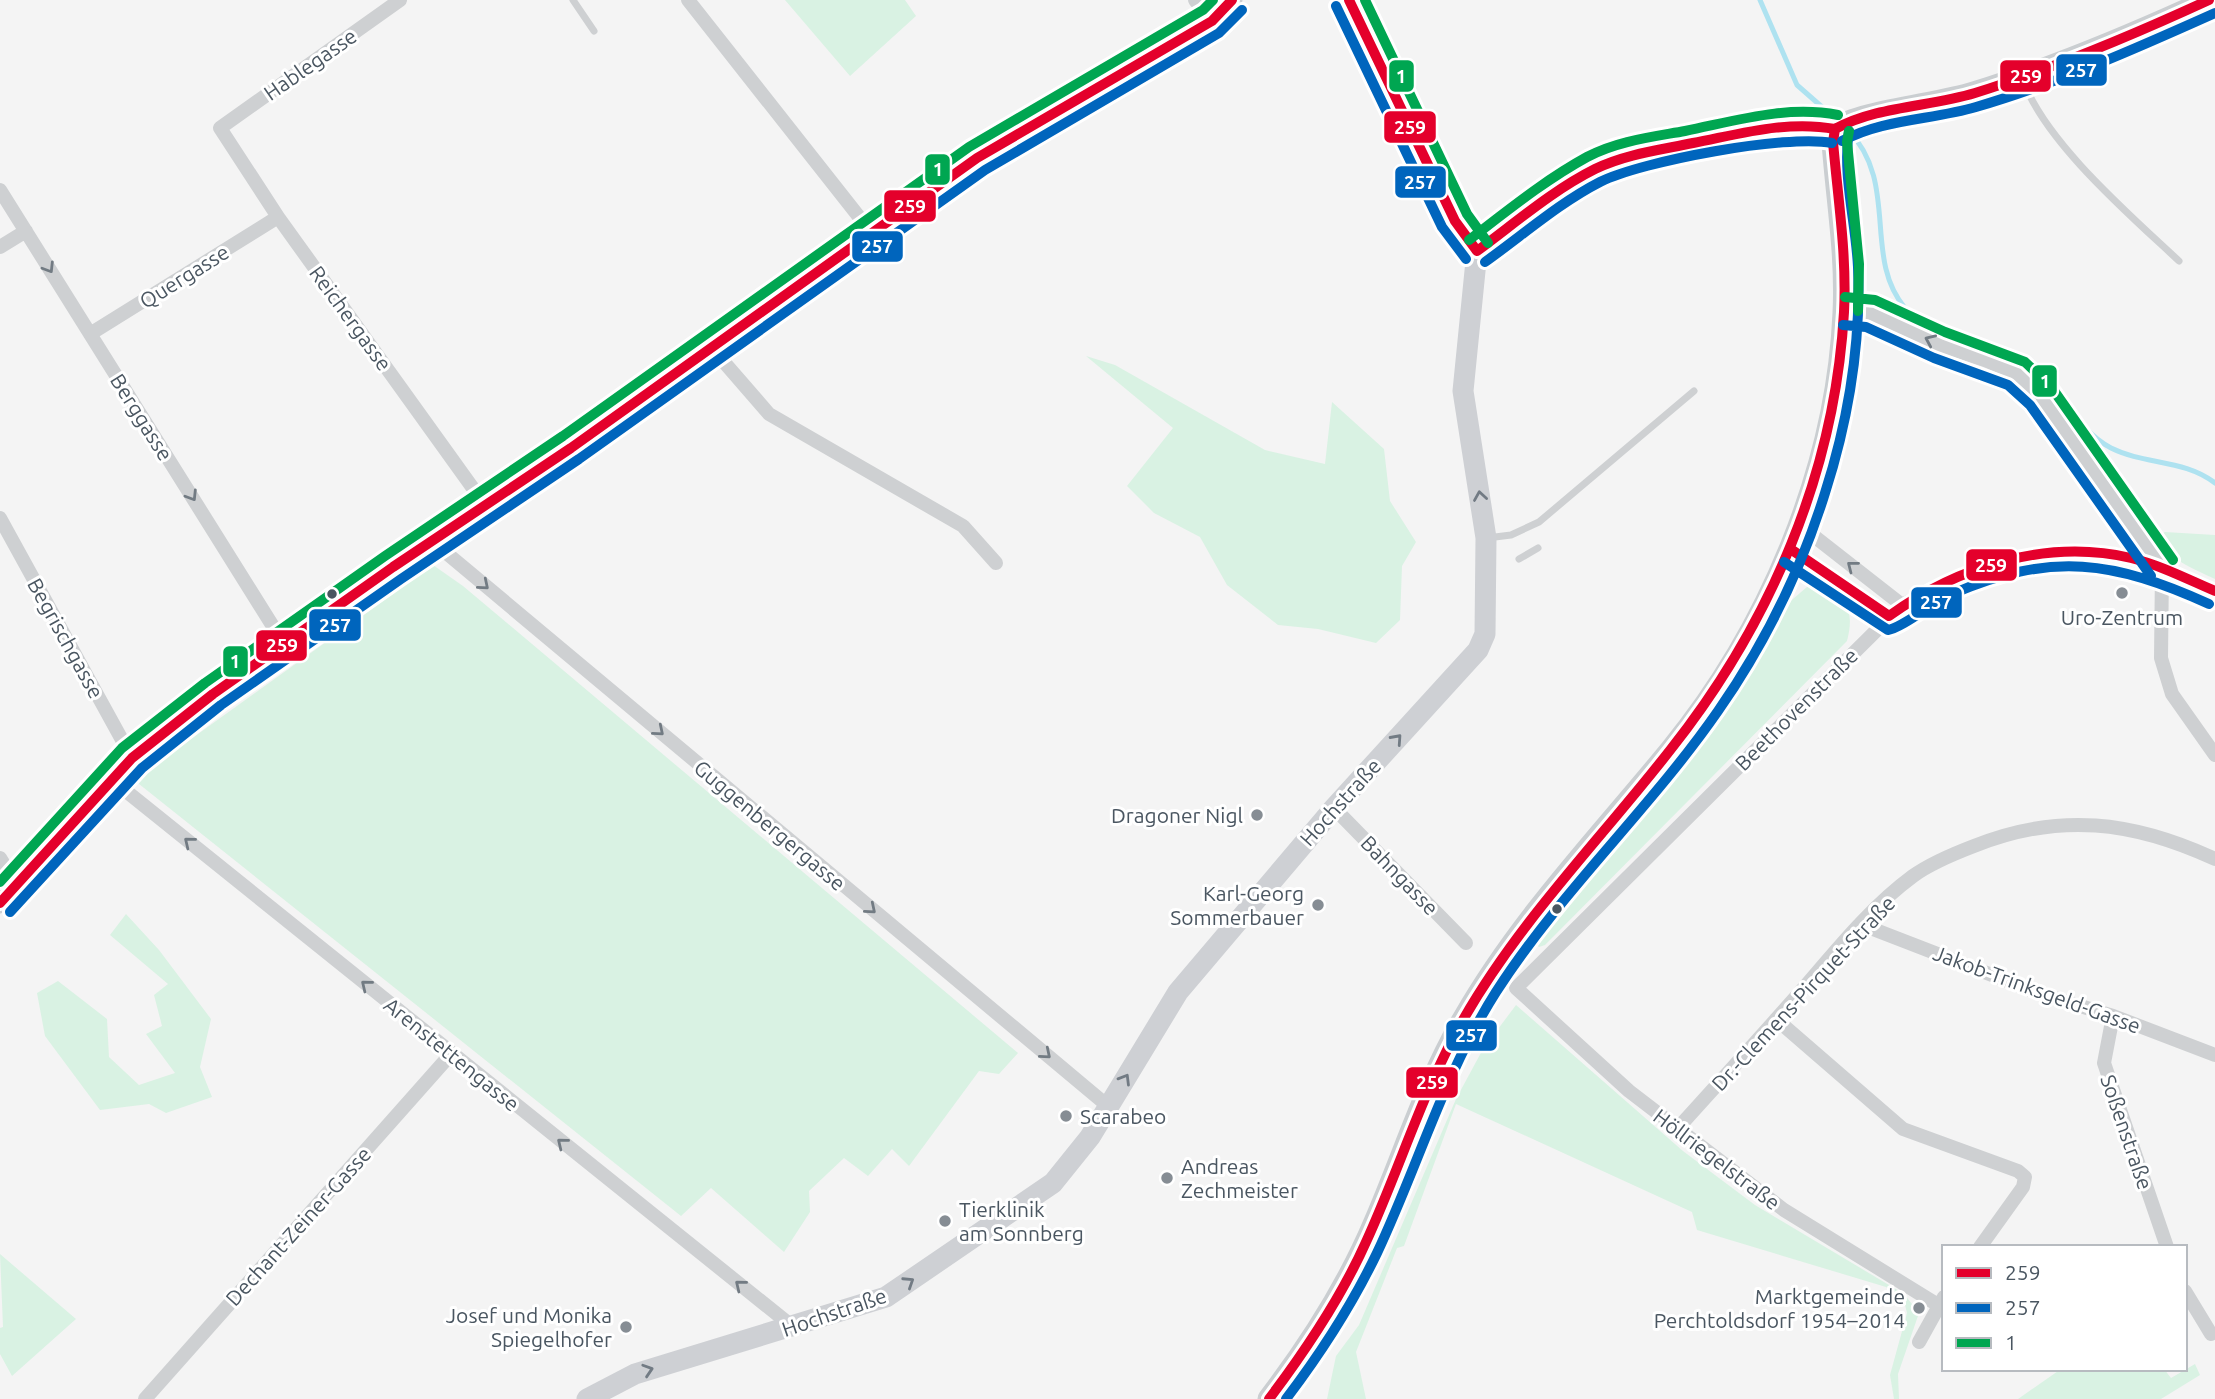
<svg xmlns="http://www.w3.org/2000/svg" width="2215" height="1399" viewBox="0 0 2215 1399" font-family="Ubuntu,sans-serif">
<rect width="100%" height="100%" fill="#f4f4f4"/>
<path fill="#d9f2e3" d="M785,0h120l11,16 -66,60z
M1086,356l29,9 150,85 60,14 7,-62 52,47 6,52 26,41 -14,24 -2,54 -24,23 -58,-14 -40,-4 -51,-40 -27,-48 -46,-24 -27,-27 46,-58z
M2165,532l50,3v44c-19,-9 -50,-21 -58,-43z
M433,565l30,21 555,467 -19,21 -20,-3 -70,95 -17,-17 -24,27 -24,-18 -35,33 1,21 -26,40 -73,-64 -30,28 -547,-436z
M1825,585c24,14 29,29 22,56l-302,304 -6,2 -6,-6 48,-52 15,-25 88,-104 47,-65 56,-91 20,-17z
M126,914l33,36 52,69 -11,48 12,30 -46,16 -17,-9 -49,6 -55,-74 -8,-43 21,-12 49,38 2,38 30,28 36,-12 -29,-39 16,-8 -8,-31 14,-11 -58,-49z
M1516,1005l167,146 72,54 149,89 15,19 -21,61 1,25h-5l-4,-24 17,-62 -3,-12 -18,-14 -189,-57 -5,-18 -236,-108 -52,142 -7,2 -41,104 10,47h-39l9,-43 23,-31 97,-226 27,-50z
M0,1254l76,65 -64,57 -12,-22v-26l3,-1z
M2195,1364l5,11 -39,24h-143l43,-30h103l7,9z"/>
<g fill="none" stroke-linecap="round" stroke-linejoin="round">
<path stroke="#aee2f0" stroke-width="5" d="M1760,0l37,85 41,36
M1848,130c52,53 14,127 57,178 10,11 99,39 122,53 36,21 45,67 84,87 34,17 73,11 104,35"/>
<path stroke="#ced0d2" stroke-width="7" d="M573,0l21,31
M2023,80c22,62 107,135 156,181
M1487,538l24,-3 28,-13 155,-131
M1519,559l19,-11"/>
<path stroke="#ced0d2" stroke-width="14" d="M400,0l-180,128 58,89 207,288
M688,0l183,232
M1195,0l17,21
M0,190l284,454
M0,247l26,-16
M1844,311l26,2 70,32 45,15 31,13 25,23 121,172
M90,334l188,-117
M710,346l59,68 194,112 33,37
M0,518l132,240
M1801,526l101,79
M432,541l677,566
M1792,550l97,66
M2162,568l-1,90 11,36 43,61
M111,779l682,548
M1334,808l132,135
M0,858l16,26
M1860,924l181,70 72,22 102,39
M2113,1016l-9,47 63,184
M1776,1019l127,110 115,42 7,6 -2,10 -43,60
M1678,1128c39,-43 78,-86 117,-130 37,-42 72,-88 118,-122 18,-13 40,-22 61,-30 85,-34 159,-25 241,13
M2185,1291l26,43
M1938,1305l-154,-95 -155,-119 -113,-103 386,-383c70,-36 131,-60 211,-51 35,5 70,23 102,37
M1919,1342l25,-45
M145,1399l306,-345"/>
<path stroke="#ced0d4" stroke-width="21" d="M1349,0l106,221 22,30
M0,903l132,-145 81,-64 180,-127 178,-119 406,-290 235,-137 20,-21
M587,1399l48,-25 251,-77 167,-114 37,-46 88,-145 156,-184 144,-158 7,-16 1,-96 -23,-147 14,-140 81,-60 37,-22 30,-12 151,-30 38,-2 21,4"/>
<path stroke="#caced1" stroke-width="23" d="M1269,1399c42,-55 79,-113 106,-177 29,-67 51,-138 88,-202 57,-100 136,-182 208,-270 99,-121 166,-281 173,-437 3,-58 -7,-114 -11,-171l2,-13c22,-17 106,-25 139,-36 80,-25 159,-58 235,-93"/>
<g stroke="#fff" stroke-width="16">
<path id="bus-1" d="M1349,0l106,221 22,30
M1835,129c42,-23 94,-22 140,-36 80,-25 158,-58 234,-93
M1477,251c38,-28 76,-61 118,-82 31,-15 65,-19 98,-26 47,-9 94,-23 142,-14
M1792,550l97,66c68,-49 157,-78 242,-58 29,7 56,21 84,33
M0,903l132,-145 81,-64 180,-127 178,-119 406,-290 235,-137 20,-21
M1269,1399c37,-49 72,-101 97,-157 34,-74 57,-152 97,-222 57,-100 138,-181 208,-271 99,-125 164,-276 173,-437 3,-56 -6,-113 -11,-170l2,-13"/>
</g>
<g stroke="#fff" stroke-width="16">
<path id="bus-2" d="M1336,6l106,221 24,32
M1842,141c40,-22 90,-21 134,-34 82,-24 161,-59 239,-94
M1485,262c38,-27 74,-59 115,-80 42,-21 187,-48 232,-39
M1843,325l23,2 68,31 74,27 22,20 121,171
M1784,562l104,68c14,-2 47,-29 64,-36 100,-43 162,-33 257,10
M10,912l132,-144 79,-63 180,-126 178,-120 406,-289 234,-137 23,-23
M1286,1399c35,-46 66,-94 91,-146 41,-87 67,-179 119,-261 65,-101 154,-183 222,-281 46,-66 83,-141 107,-218 23,-72 36,-151 33,-226 -2,-44 -16,-93 -9,-136"/>
</g>
<g stroke="#fff" stroke-width="16">
<path id="bus-3" d="M1365,0l102,214 21,29
M1849,131l-2,11 12,122 -1,47
M1469,240c38,-29 76,-60 118,-83 30,-16 65,-20 98,-26 50,-10 101,-26 153,-16
M1845,297l30,3 70,32 80,30 27,26 121,172
M0,882l122,-134 83,-65 180,-127 178,-120 406,-289 234,-137 10,-10"/>
</g>
<use href="#bus-1" stroke="#e4002b" stroke-width="10"/>
<use href="#bus-2" stroke="#0065bd" stroke-width="10"/>
<use href="#bus-3" stroke="#00a651" stroke-width="10"/>
</g>
<defs><path id="oneway-chevron" d="M-2-3.5L2.5 0L-2 3.5" fill="none" stroke-width="1.6" stroke-linecap="round" stroke-linejoin="round" transform="scale(1.75)"/></defs>
<g stroke="#727b83">
<use href="#oneway-chevron" transform="translate(49 268) rotate(58)"/>
<use href="#oneway-chevron" transform="translate(1930 340) rotate(-156)"/>
<use href="#oneway-chevron" transform="translate(192 496) rotate(58)"/>
<use href="#oneway-chevron" transform="translate(1852 566) rotate(-142)"/>
<use href="#oneway-chevron" transform="translate(484 585) rotate(40)"/>
<use href="#oneway-chevron" transform="translate(659 731) rotate(40)"/>
<use href="#oneway-chevron" transform="translate(189 842) rotate(-141)"/>
<use href="#oneway-chevron" transform="translate(871 909) rotate(40)"/>
<use href="#oneway-chevron" transform="translate(366 985) rotate(-141)"/>
<use href="#oneway-chevron" transform="translate(1046 1054) rotate(40)"/>
<use href="#oneway-chevron" transform="translate(562 1143) rotate(-141)"/>
<use href="#oneway-chevron" transform="translate(740 1285) rotate(-141)"/>
</g>
<g stroke="#727b84">
<use href="#oneway-chevron" transform="translate(1480 496) rotate(-99)"/>
<use href="#oneway-chevron" transform="translate(1397 739) rotate(-48)"/>
<use href="#oneway-chevron" transform="translate(1125 1079) rotate(-59)"/>
<use href="#oneway-chevron" transform="translate(909 1282) rotate(-33)"/>
<use href="#oneway-chevron" transform="translate(648 1370) rotate(-18)"/>
</g>
<g fill="#868d94" stroke="#fff" stroke-width="2.5">
<circle cx="2122" cy="593" r="7"/>
<circle cx="1257" cy="815" r="7"/>
<circle cx="1318" cy="905" r="7"/>
<circle cx="1066" cy="1116" r="7"/>
<circle cx="1167" cy="1178" r="7"/>
<circle cx="945" cy="1221" r="7"/>
<circle cx="1919" cy="1308" r="7"/>
<circle cx="626" cy="1327" r="7"/>
</g>
<g fill="#4a5661" stroke="#fff" stroke-width="2.5">
<circle cx="332" cy="594" r="6"/>
<circle cx="1557" cy="909" r="6"/>
</g>
<g text-anchor="middle" dominant-baseline="central" stroke-width="6" stroke-linejoin="round" paint-order="stroke">
<g font-size="21" fill="#4a5661" stroke="#fff">
<text transform="translate(310 64) rotate(-35)">Hablegasse</text>
<text transform="translate(184 276) rotate(-32)">Quergasse</text>
<text transform="translate(351 318) rotate(54)">Reichergasse</text>
<text transform="translate(142 417) rotate(58)">Berggasse</text>
<text transform="translate(66 638) rotate(61)">Begrischgasse</text>
<text transform="translate(1796 709) rotate(-45)">Beethovenstraße</text>
<text transform="translate(1340 802) rotate(-48)">Hochstraße</text>
<text transform="translate(770 825) rotate(40)">Guggenbergergasse</text>
<text transform="translate(1400 875) rotate(46)">Bahngasse</text>
<text transform="translate(2037 989) rotate(20)">Jakob-Trinksgeld-Gasse</text>
<text transform="translate(1803 993) rotate(-47)">Dr.-Clemens-Pirquet-Straße</text>
<text transform="translate(452 1054) rotate(39)">Arenstettengasse</text>
<text transform="translate(2127 1132) rotate(71)">Soßenstraße</text>
<text transform="translate(1717 1159) rotate(37)">Höllriegelstraße</text>
<text transform="translate(298 1226) rotate(-48)">Dechant-Zeiner-Gasse</text>
<text transform="translate(834 1312) rotate(-19)">Hochstraße</text>
</g>
<g font-size="21" fill="#4a5661" stroke="#fff" text-anchor="end">
<text x="2122" y="617" text-anchor="middle">Uro-Zentrum</text>
<text x="1243" y="815">Dragoner Nigl</text>
<text x="1304" y="893">Karl-Georg<tspan x="1304" dy="24">Sommerbauer</tspan></text>
<text x="1080" y="1116" text-anchor="start">Scarabeo</text>
<text x="1181" y="1166" text-anchor="start">Andreas<tspan x="1181" dy="24">Zechmeister</tspan></text>
<text x="959" y="1209" text-anchor="start">Tierklinik<tspan x="959" dy="24">am Sonnberg</tspan></text>
<text x="1905" y="1296">Marktgemeinde<tspan x="1905" dy="24">Perchtoldsdorf 1954–2014</tspan></text>
<text x="612" y="1315">Josef und Monika<tspan x="612" dy="24">Spiegelhofer</tspan></text>
</g>
</g>
<g stroke="#fff" stroke-width="2.5">
<rect x="2055" y="53" width="53" height="34" rx="7" fill="#0065bd"/>
<rect x="1388" y="59" width="27" height="34" rx="7" fill="#00a651"/>
<rect x="1999" y="59" width="53" height="34" rx="7" fill="#e4002b"/>
<rect x="1383" y="110" width="54" height="34" rx="7" fill="#e4002b"/>
<rect x="924" y="153" width="27" height="33" rx="7" fill="#00a651"/>
<rect x="1394" y="165" width="53" height="34" rx="7" fill="#0065bd"/>
<rect x="883" y="189" width="54" height="34" rx="7" fill="#e4002b"/>
<rect x="851" y="230" width="53" height="33" rx="7" fill="#0065bd"/>
<rect x="2031" y="364" width="27" height="34" rx="7" fill="#00a651"/>
<rect x="1965" y="548" width="53" height="34" rx="7" fill="#e4002b"/>
<rect x="1910" y="586" width="53" height="33" rx="7" fill="#0065bd"/>
<rect x="308" y="608" width="54" height="34" rx="7" fill="#0065bd"/>
<rect x="255" y="629" width="53" height="33" rx="7" fill="#e4002b"/>
<rect x="222" y="645" width="27" height="33" rx="7" fill="#00a651"/>
<rect x="1445" y="1019" width="53" height="33" rx="7" fill="#0065bd"/>
<rect x="1405" y="1066" width="54" height="33" rx="7" fill="#e4002b"/>
</g>
<g font-size="19" text-anchor="middle" font-weight="bold" fill="#fff">
<text x="2081" y="77">257</text>
<text x="1401" y="83">1</text>
<text x="2026" y="83">259</text>
<text x="1410" y="134">259</text>
<text x="938" y="176">1</text>
<text x="1420" y="189">257</text>
<text x="910" y="213">259</text>
<text x="877" y="253">257</text>
<text x="2045" y="388">1</text>
<text x="1991" y="572">259</text>
<text x="1936" y="609">257</text>
<text x="335" y="632">257</text>
<text x="282" y="652">259</text>
<text x="235" y="668">1</text>
<text x="1471" y="1042">257</text>
<text x="1432" y="1089">259</text>
</g>
<rect x="1942" y="1245" width="245" height="126" fill="#ffffff" stroke="#b7bbc0" stroke-width="2"/>
<rect x="1956" y="1268" width="35" height="10" fill="#e4002b" stroke="#b7bbc0" stroke-width="2"/>
<text x="2005" y="1280" font-size="21" fill="#4a5661">259</text>
<rect x="1956" y="1303" width="35" height="10" fill="#0065bd" stroke="#b7bbc0" stroke-width="2"/>
<text x="2005" y="1315" font-size="21" fill="#4a5661">257</text>
<rect x="1956" y="1338" width="35" height="10" fill="#00a651" stroke="#b7bbc0" stroke-width="2"/>
<text x="2005" y="1350" font-size="21" fill="#4a5661">1</text>
</svg>
